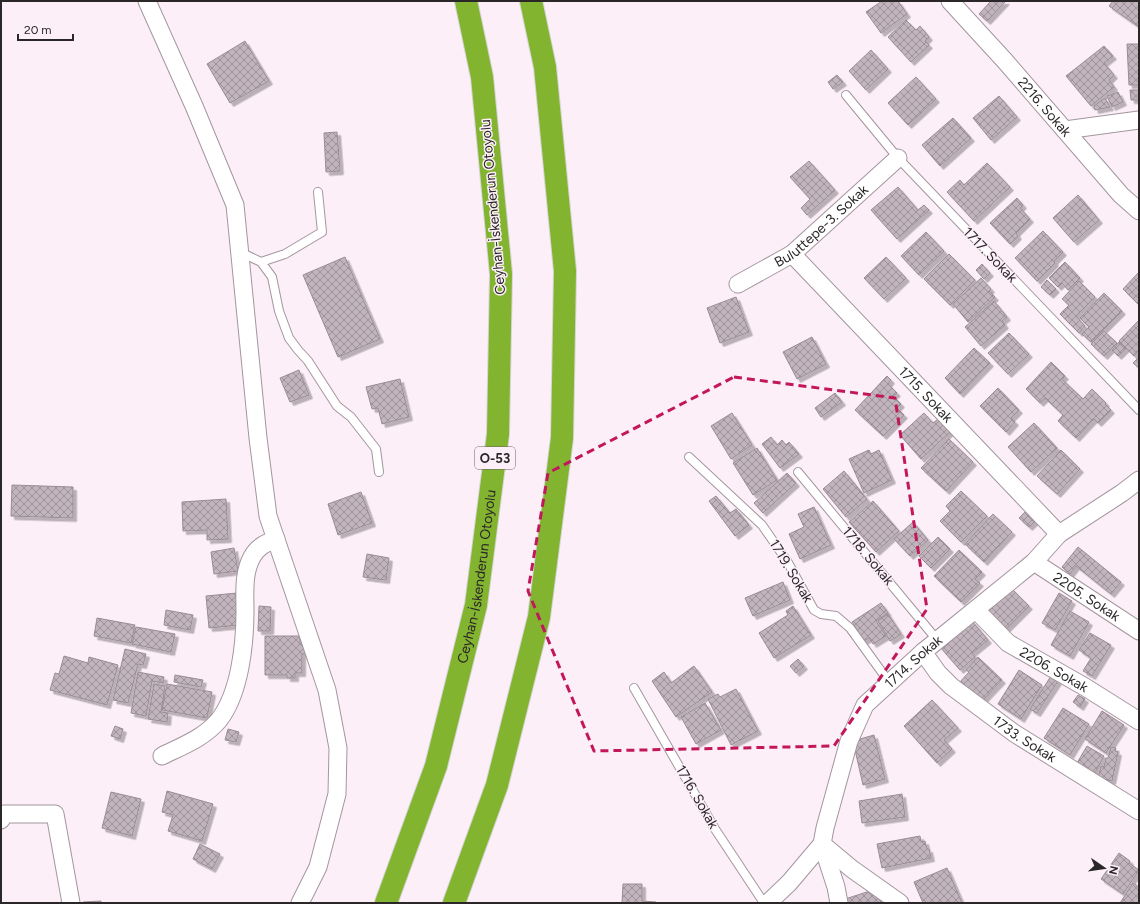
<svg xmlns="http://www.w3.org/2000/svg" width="1140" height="904" viewBox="0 0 1140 904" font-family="Figtree,sans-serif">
<defs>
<pattern id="building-cross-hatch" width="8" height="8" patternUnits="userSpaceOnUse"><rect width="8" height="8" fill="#c1b4bc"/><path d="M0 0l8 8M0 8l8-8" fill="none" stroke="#9d9299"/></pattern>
<filter id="shadow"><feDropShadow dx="3.5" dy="3.5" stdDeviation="0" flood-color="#0004"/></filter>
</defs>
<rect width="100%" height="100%" fill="#fceff7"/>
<path fill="url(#building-cross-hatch)" stroke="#998c93" filter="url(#shadow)" d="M882,1h16l9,13 -26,19 -15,-21z
M991,1h15l-19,20 -8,-7z
M1113,1h26v26l-30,-21z
M906,20l10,10 4,-4 9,11 -4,4 4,4 -18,17 -23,-25z
M245,41l24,40 -39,22 -23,-39z
M1127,44h12v41h-10z
M1104,46l9,10 -9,7 10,12 -5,5 5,7 -23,19 -25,-30z
M871,50l17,19 -22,21 -17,-19z
M837,75l6,7 -10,7 -5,-7z
M916,77l20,22 -28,26 -20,-22z
M1130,90h9v10h-8z
M1118,92l5,10 -11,5 -5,-11z
M999,96l18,21 -26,23 -18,-22z
M1105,98l5,9 -15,3 -1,-4z
M953,118l18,20 -31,28 -18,-21z
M337,132l3,39 -14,1 -2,-39z
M809,161l26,29 -28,25 -6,-7 9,-9 -20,-22z
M987,163l23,24 -36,34 -27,-29 13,-12 4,5z
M898,187l20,23 6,-5 5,5 -32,29 -26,-29z
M1078,195l21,25 -25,22 -21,-24z
M1017,198l6,7 -3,3 10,11 -14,14 2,3 -8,8 -20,-21z
M1043,231l20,21 -9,9 1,2 -18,18 -22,-23z
M926,232l18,19 -25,24 -18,-19z
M949,254l26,26 -25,25 -26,-26z
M345,257l35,82 -42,18 -35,-82z
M886,257l20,21 -22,21 -20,-21z
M1065,262l15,16 -12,12 -6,-7 -4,4 -9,-9z
M982,264l8,9 -6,6 -8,-9z
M1139,272v33l-16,-16z
M981,278l10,11 -2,2 6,6 -27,25 -15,-18z
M1047,280l9,9 -6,6 -9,-8z
M1079,281l16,16 -19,19 9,10 -6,7 -19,-19 9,-9 -7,-6z
M1104,293l18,18 -31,31 -9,-8 7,-7 -9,-9z
M736,297l13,35 -29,11 -13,-35z
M994,301l13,16 -5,4 3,4 -24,21 -16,-19z
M1139,320v30l-5,6 -15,-15z
M1104,331l13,12 -13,13 -13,-12z
M1009,333l20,21 -21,20 -20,-21z
M812,337l14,27 -29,15 -14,-27z
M1119,342l7,6 -8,8 -6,-6z
M974,348l16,15 -30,31 -15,-16z
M1139,357v11l-6,-5z
M1051,362l14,14 -3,3 21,20 9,-10 14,14 -1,1 6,6 -13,13 -4,-4 -18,19 -18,-17 5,-6 -18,-17 -5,5 -14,-14z
M299,370l10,25 -19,7 -10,-24z
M887,376l4,4 -3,4 9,9 -4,3 8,8 -4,4 7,7 -21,21 -28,-26z
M400,379l9,38 -27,7 -4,-16 -6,1 -6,-22z
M998,388l21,22 -8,8 4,4 -9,10 -26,-26z
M835,393l7,9 -21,15 -6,-9z
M732,413l20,32 -21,14 -20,-33z
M924,413l9,10 5,-4 12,13 -29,27 -21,-24z
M1034,423l23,25 -26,24 -23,-25z
M771,437l6,8 5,-5 4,5 3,-3 10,12 -19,14 -18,-24z
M949,439l24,23 -27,29 -25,-23z
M757,448l20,32 -24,15 -20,-32z
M869,450l2,4 8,-4 13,30 -28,13 -15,-34z
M1061,450l19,19 -23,25 -20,-18z
M844,471l23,28 -21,18 -23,-28z
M787,473l9,10 -33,30 -9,-10z
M12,485l61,2v31l-62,-2z
M961,491l26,25 -26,26 -21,-21 10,-10 -4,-5z
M361,492l11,31 -34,12 -10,-31z
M716,496l14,17 6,-4 13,16 -14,11 -26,-35z
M226,499l2,40 -21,1v-10l-24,1 -1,-29z
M873,501l26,30 -23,21 -27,-30z
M814,507l17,38 -31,14 -11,-25 15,-7 -6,-13z
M1027,510l10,9 -8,8 -10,-9z
M993,514l19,18 -28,30 -19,-18z
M913,522l15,18 -18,16 -16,-17z
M938,537l12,12 -19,19 -12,-12z
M1078,547l43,35 -10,12 -35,-28 -6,8 -8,-7z
M234,548l4,23 -24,3 -3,-22z
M959,550l23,22 -7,7 5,4 -19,19 -27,-26z
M367,554l22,4 -3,22 -23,-3z
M783,582l7,18 -37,16 -8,-18z
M1011,588l18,18 -23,23 -18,-18z
M237,593l3,32 -31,3 -3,-32z
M1059,593l13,8 -17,29 -13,-7z
M881,603l7,10 -12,8 10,15 -13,8 -4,-6 -5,3 -12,-19z
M259,606l12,1 -1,24h-12z
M793,606l18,29 -37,23 -15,-25 29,-18 -2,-4z
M166,610l27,5 -3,15 -26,-5z
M1070,611l19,11 -19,34 -19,-11z
M888,614l13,20 -11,7 -12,-20z
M97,618l38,7 -4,18 -37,-7z
M972,621l16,19 -16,13 3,4 -15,13 -20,-23z
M136,627l39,7 -4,18 -39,-8z
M1090,633l21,12 -19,31 -9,-5 8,-13 -12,-8z
M265,636h35v8h9v10h-7v19h-7v5h-8v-3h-22z
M125,649l21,5 -3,11 -5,-1 -10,39 -15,-3z
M64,656l24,7 1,-6 29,8 -11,40 -57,-15 5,-17 4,1z
M978,657l24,23 -21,22 -21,-20 9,-10 -3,-2z
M798,659l6,7 -8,7 -6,-7z
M694,666l18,26 -36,25 -24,-36 12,-9 7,11z
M1019,670l23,15 -21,34 -23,-15z
M138,672l26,5 -1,6 -11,-2 -6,35 -15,-3z
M175,675l28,5 -2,7 -27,-5z
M1051,676l7,5 -21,32 -7,-4z
M154,684l11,2 -4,26 7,1 -1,9 -19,-3z
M167,684l45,8 -5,26 -45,-8z
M736,689l22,42 -27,14 -23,-46 10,-5 2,3z
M1078,695l7,4 -5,8 -7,-5z
M932,700l26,28 -14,12 8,9 -15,14 -33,-37z
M705,703l16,27 -25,14 -15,-27z
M1063,708l26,16 -19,31 -26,-17z
M1102,711l22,14 -18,28 -21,-14z
M115,726l8,3 -3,10 -9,-3z
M228,729l11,3 -3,10 -11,-2z
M874,735l11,44 -22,6 -10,-44z
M1087,746l17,10 -9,17 -18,-10z
M1111,747l5,1 -1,3 3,1 -6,29 -14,-3 3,-12 3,1 2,-9h2z
M167,791l46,13 -11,37 -34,-10 5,-16 -11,-3z
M111,792l30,7 -9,37 -30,-8z
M902,794l3,23 -43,6 -3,-22z
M920,836l1,6 4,-1 2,8h2l2,9 -49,10 -5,-24z
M200,844l20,10 -8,15 -19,-10z
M1119,853l11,8 -1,2 10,7 -16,24 -22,-15z
M947,868l15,35h-39l-9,-21z
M1133,883l6,4v16h-19z
M623,884h19v17l14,1v1h-34z
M876,889l5,14h-41l-1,-2z
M101,901v2h-18v-1z"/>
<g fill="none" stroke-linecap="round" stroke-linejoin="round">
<g stroke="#a3969e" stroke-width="10">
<path id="service" d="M846,95l52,63 241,252
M240,252l21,10 11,15 7,34 10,27 9,12 10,11 29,45 14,11 25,32 3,23
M261,262l24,-8 37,-22 -4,-40
M689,457l73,68 25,36 27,49 7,4 15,2 14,12 39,54
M798,472l140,169
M634,688l81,141 49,74"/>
</g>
<g stroke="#a3969e" stroke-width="19">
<g id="minor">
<path d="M147,1l47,105 41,99 23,233 10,78 59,174 11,58 -1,46 -19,73 -18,36"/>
<path id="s1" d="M950,1l55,60 116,134 18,16"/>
<path d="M1065,130l74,-10"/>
<path id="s2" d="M792,254l267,280"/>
<path id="s3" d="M738,284l54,-30 106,-96"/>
<path id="s4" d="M1034,562l105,69"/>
<path id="s5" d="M976,610l32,33 77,44 54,34"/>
<path id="s6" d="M923,652l15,21 13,13 63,47 125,78"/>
<path d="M162,756c20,-10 42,-18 57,-36 21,-27 26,-76 26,-109 0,-18 -2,-38 7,-54 5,-10 14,-14 24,-18"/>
<path d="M1,820l3,-6h51l16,89"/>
<path d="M822,844l30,25 48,34"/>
<path d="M822,844l14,43 3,16"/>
<path id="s7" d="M768,903l21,-20 33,-39 3,-16 24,-87 16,-36 58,-53 111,-90 25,-28 63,-41 17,-13"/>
</g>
</g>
<g stroke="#d5d4d4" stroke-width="24">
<g id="motorway">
<path id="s8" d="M386,903l50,-137 40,-161 22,-171 3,-160 -19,-197 -16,-76"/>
<path d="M454,903l43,-118 42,-168 23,-179 3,-167 -20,-204 -14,-66"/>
</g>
</g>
<use href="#service" stroke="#fff" stroke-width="8"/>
<use href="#minor" stroke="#fff" stroke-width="17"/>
<use href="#motorway" stroke="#83b430" stroke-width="22"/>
</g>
<path fill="none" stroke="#c2185b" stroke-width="3" stroke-dasharray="8 5" stroke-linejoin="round" d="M734,377l161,21 32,211 -93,137 -240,5 -66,-160 20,-118z"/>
<g text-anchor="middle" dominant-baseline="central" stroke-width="3" stroke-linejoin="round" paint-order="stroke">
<rect fill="#fceff7" stroke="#6a6367" stroke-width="1" x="475" y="447" width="40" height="22" rx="3"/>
<g font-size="13" font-weight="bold" fill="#2b2729">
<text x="495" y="458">O-53</text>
</g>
<g font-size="14" fill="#2b2729" stroke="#fceff7">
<text stroke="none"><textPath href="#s1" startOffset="142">2216. Sokak</textPath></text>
<text transform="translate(493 207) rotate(-95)">Ceyhan-İskenderun Otoyolu</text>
<text stroke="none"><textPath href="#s3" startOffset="102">Buluttepe-3. Sokak</textPath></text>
<text transform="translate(990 255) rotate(46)">1717. Sokak</text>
<text stroke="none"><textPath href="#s2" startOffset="194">1715. Sokak</textPath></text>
<text transform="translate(868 556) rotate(50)">1718. Sokak</text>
<text transform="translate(791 571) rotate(59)">1719. Sokak</text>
<text stroke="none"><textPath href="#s8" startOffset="340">Ceyhan-İskenderun Otoyolu</textPath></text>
<text stroke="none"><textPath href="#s4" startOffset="63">2205. Sokak</textPath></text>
<text stroke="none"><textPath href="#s7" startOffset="291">1714. Sokak</textPath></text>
<text stroke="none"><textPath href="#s5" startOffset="99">2206. Sokak</textPath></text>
<text stroke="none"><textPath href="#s6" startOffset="135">1733. Sokak</textPath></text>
<text transform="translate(697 797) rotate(60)">1716. Sokak</text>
</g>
</g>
<rect width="1140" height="904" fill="none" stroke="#2b2729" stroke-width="4"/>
<g transform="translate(1104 868) rotate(103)" stroke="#fceff7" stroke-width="3" paint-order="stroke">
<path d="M0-3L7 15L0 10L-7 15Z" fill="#2b2729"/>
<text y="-6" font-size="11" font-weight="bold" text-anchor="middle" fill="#2b2729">N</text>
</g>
<path d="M18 34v6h55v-6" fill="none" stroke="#2b2729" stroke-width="2"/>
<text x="24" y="34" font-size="12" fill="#2b2729" stroke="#fceff7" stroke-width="3" paint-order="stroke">20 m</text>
</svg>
